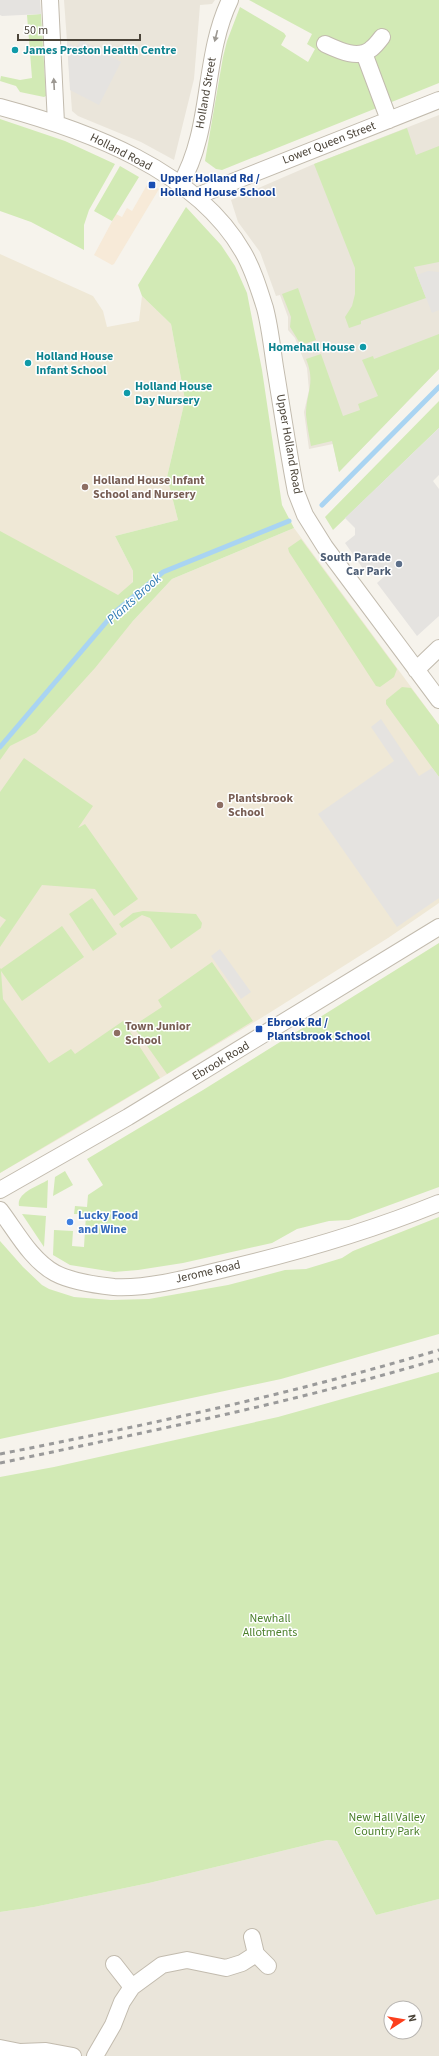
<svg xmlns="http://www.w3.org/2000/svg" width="439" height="2056" viewBox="0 0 439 2056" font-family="'Source Sans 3',sans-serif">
<rect width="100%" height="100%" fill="#f6f3ec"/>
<path fill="#eae5da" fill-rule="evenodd" d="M64,0h151l-3,4 -12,1 -6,74 -20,81 -33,-18 -63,-26 -6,-5z
M439,115v254l-100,103 -6,-28 -24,5 -5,-37 5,-22 -2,-22 -12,-30 -7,-8v-13l-8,-22 -4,1 -16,-44 -22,-30 -7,-22 83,-36z
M327,1840l10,1 39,74 63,-16v157h-439v-144l34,-5 115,-24zM391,2008h24v24h-24z"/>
<path fill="#f7ead8" d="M148,183l11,6 -45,75 -2,1 -18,-10 22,-41 6,3 5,-9 5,3z"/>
<path fill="#efe8d6" d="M0,254l93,42 10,15 4,16 32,-6 3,-25 29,28 14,76 -18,77 11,43 -63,16 18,35 -1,51 40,-43 122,-51 145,197v178l-51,35 -122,77 -202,121 -64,37z"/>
<path fill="#d2eab5" d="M249,0h190v83l-217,87 -6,-1 -11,-8 18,-104 4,-16 13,-34 44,26 2,3 -5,9 27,17 7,-13 -8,-5 5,-10z
M41,14l5,82 -2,1 -24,-5 -4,-6 -16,-5 1,-5 19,4 12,-2 -5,-63z
M0,119l65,22 50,23 -26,46 -5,15v25l-53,-28 -31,-11z
M407,128l9,27 23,-9v116l-25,5 12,31 -65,23v3l-12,4 -4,-11 7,-11 3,-12v-26l-41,-104z
M120,166l19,11 -27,44 -18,-10z
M186,207l35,38 14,21 12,27 15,77 20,135 12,23 -122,51 -40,43 -37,46 -59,65 -26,13 -10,14v-229l118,64 15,-13v-11l-18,-35 63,-16 -11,-43 18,-77 -14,-76 -29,-28 -4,-11z
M298,288l18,52 -15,5 -11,-18 1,-10 -9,-23z
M439,334v35l-100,103 -7,-31 -21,5c-2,-10 -4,-21 -5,-31 0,-22 10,-32 0,-56l15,-5 22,62 17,-6 -2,-6 20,-8 -16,-36 11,-4 1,3z
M439,401v27l-106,102 -8,-13z
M301,539l96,130 -3,8 -14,10 -4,-1 -87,-134 -1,-4z
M402,687l9,1 28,37v52l-53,-73v-4z
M24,758l69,48 -15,22 7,-4 53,75 -24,17 -19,-27 -53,-4 -42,62v-19l6,-8 -6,-4v-124z
M92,898l25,36 -24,17 -24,-37z
M143,911l53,3 6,9 -1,5 -30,21 -21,-31 -8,-3 -20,13 -3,-4 14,-11z
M62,926l22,31 -62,44 -21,-30 2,28 46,64 22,-14 4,5 48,-33 37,57 -160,95v-205l1,1z
M439,943v244l-90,33 -20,1 -32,8 -25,14 -89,20 -45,7 -24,2 -44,-7 -17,-10 1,-25 19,1 -1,15 12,1 2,-33h-12l1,-8 12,1 1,-12 15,-10 -16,-26 116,-69z
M212,962l41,59 -86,53 -34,-48 29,-19 -4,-7z
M65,1171l8,14 -20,11 2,-19z
M48,1180l-1,28 -28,-2c-3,-13 19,-20 29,-26z
M22,1214l24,2 -2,31z
M439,1217v117l-158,45 -281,60v-198l23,26 19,18 7,4 25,8 37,3 38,-1 79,-14 57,-15 21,-1 36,-11 11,-7z
M439,1372v527l-63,16 -39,-74 -10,-1 -178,43 -115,24 -34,5v-435l54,-10 224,-50z"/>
<path fill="#e5e3e0" d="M0,0h40l1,14 -39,2 -2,-1z
M81,40l40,22 -22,43 -29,-15 -3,-48 9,6z
M428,271l11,1v38l-7,3 -15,-38z
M439,428v47l-6,6 6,8v127l-22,20 -40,-53 9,-8 -5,-7 -12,9 -24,-34 10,-8v-7l-10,-10z
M381,719l38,57 13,-8 7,9v121l-42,29 -79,-113 76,-53 -23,-34z
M220,949l31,43 -10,7 -30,-43z"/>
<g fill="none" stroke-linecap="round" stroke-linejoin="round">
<path stroke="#a9d4f2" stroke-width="5" d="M322,505l117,-118
M0,747l114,-134 49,-41 126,-51"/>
<g stroke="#c2bbae" stroke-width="18">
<path id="minor" d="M50,0l6,123
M325,44c13,6 33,16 46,5 4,-3 8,-8 11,-12
M364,53l25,67
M0,107c86,23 196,63 243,145 10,17 16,37 22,56 5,19 7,39 10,59 7,42 13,84 21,125l9,23 20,32 114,153
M180,185c33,-56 22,-127 50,-185
M197,196l242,-96
M416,670l23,-22
M0,1190l128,-73 311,-190
M0,1210c16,21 31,50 55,63 17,9 40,12 59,14 34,2 78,-10 111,-18 73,-17 145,-38 214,-66
M252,1937l4,17 12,12
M114,1964l18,23
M0,2048l20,4 26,-1 27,5
M95,2056l18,-31 9,-23 10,-15 30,-22 25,-5 39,8 16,-5 14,-9"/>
</g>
<use href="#minor" stroke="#fff" stroke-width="16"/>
<path stroke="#9a9a9a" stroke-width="3" stroke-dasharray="5 5" stroke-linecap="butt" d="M0,1454c148,-29 295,-61 439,-104
M0,1463c147,-31 295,-61 439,-104"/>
</g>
<defs><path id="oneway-solid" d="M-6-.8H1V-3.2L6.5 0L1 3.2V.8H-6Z"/></defs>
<g fill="#9c9892">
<use href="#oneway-solid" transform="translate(216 36) rotate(104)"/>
<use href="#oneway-solid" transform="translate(54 84) rotate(-93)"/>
</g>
<g fill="#0f9aa8" stroke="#fff" stroke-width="1.5">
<circle cx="15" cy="50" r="4"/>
<circle cx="363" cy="347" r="4"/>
<circle cx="28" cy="363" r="4"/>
<circle cx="127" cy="393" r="4"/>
</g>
<g fill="#1a4fb4" stroke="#fff" stroke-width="1.5">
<rect x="148" y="181" width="8" height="8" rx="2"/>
<rect x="255" y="1025" width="8" height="8" rx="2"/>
</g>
<g fill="#8d6e63" stroke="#fff" stroke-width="1.5">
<circle cx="85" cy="487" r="4"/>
<circle cx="220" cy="805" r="4"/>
<circle cx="117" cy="1033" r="4"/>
</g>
<circle fill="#5c6f8a" stroke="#fff" stroke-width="1.5" cx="399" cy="564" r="4"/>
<circle fill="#3f7fe0" stroke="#fff" stroke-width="1.5" cx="70" cy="1222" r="4"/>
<g text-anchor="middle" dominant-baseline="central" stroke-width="3" stroke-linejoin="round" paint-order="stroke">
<g font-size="12" font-weight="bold" fill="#0d838f" stroke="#fff" text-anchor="start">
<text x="23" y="50">James Preston Health Centre</text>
<text x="355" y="347" text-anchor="end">Homehall House</text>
<text x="36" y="356">Holland House<tspan x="36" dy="14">Infant School</tspan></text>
<text x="135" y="386">Holland House<tspan x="135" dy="14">Day Nursery</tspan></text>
</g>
<g font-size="12" fill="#4b4439" stroke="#fff">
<text transform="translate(206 93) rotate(-80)">Holland Street</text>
<text transform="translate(329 143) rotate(-21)">Lower Queen Street</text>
<text transform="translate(121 152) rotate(27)">Holland Road</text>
<text transform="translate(289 444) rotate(80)">Upper Holland Road</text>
<text transform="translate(221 1061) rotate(-31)">Ebrook Road</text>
<text transform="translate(208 1272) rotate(-13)">Jerome Road</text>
</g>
<g font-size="12" font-weight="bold" fill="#164399" stroke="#fff" text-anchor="start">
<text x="160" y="178">Upper Holland Rd /<tspan x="160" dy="14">Holland House School</tspan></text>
<text x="267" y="1022">Ebrook Rd /<tspan x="267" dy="14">Plantsbrook School</tspan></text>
</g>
<g font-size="12" font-weight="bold" fill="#785e54" stroke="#fff" text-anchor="start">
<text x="93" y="480">Holland House Infant<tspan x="93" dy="14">School and Nursery</tspan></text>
<text x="228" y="798">Plantsbrook<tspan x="228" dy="14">School</tspan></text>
<text x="125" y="1026">Town Junior<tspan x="125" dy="14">School</tspan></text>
</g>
<g font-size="12" font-weight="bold" fill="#4e5e75" stroke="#fff" text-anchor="end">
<text x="391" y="557">South Parade<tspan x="391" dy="14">Car Park</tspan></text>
</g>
<g font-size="12" font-weight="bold" fill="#366cbe" stroke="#fff" text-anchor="start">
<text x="78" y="1215">Lucky Food<tspan x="78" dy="14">and Wine</tspan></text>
</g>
<g font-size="12" fill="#4a7f2a" stroke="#fff">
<text x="270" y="1618">Newhall<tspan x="270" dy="14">Allotments</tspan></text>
<text x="387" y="1817">New Hall Valley<tspan x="387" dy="14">Country Park</tspan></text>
</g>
<g font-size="13" font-style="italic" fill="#2e7ab2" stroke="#fff">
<text transform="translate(134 599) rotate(-42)">Plants Brook</text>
</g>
</g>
<g transform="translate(403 2020) rotate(78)"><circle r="19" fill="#ffffff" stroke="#b7b4b0"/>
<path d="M0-3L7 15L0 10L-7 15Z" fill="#fc3f1d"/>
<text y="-6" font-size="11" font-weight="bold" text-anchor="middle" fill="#4b4439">N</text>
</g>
<path d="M18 34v6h122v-6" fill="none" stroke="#4b4439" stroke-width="2"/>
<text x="24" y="34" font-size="12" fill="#4b4439" stroke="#ffffff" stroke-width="3" paint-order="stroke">50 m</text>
</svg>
